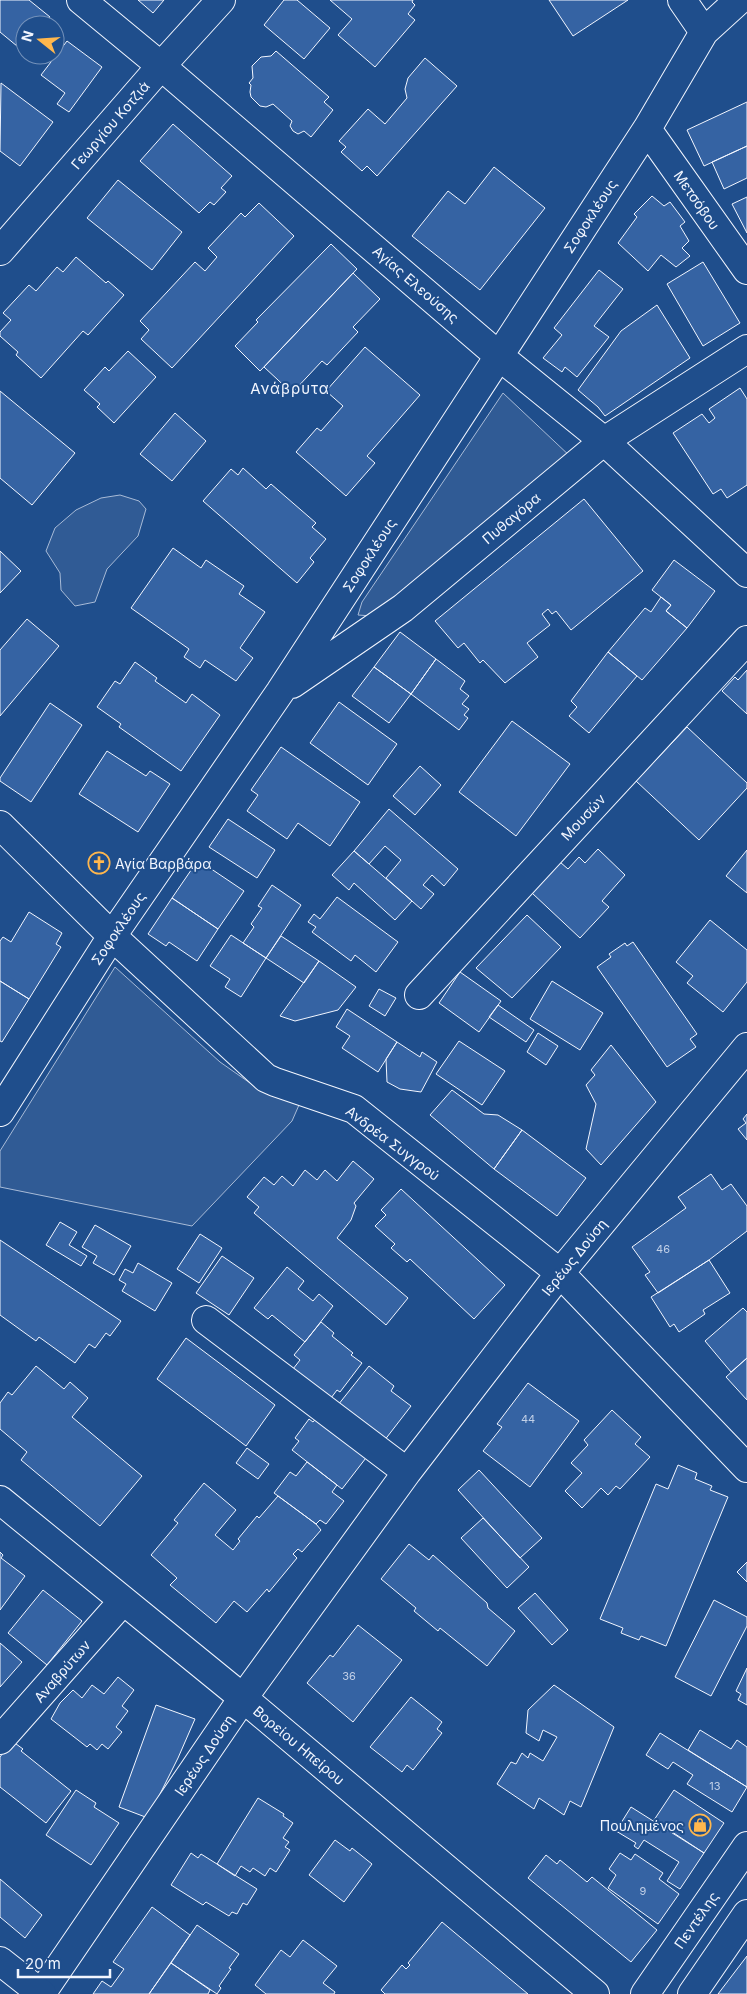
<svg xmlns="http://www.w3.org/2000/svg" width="747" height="1994" viewBox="0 0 747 1994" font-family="Inter,sans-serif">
<rect width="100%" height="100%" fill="#1f4e8c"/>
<path fill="#305b95" stroke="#a8bbd7" d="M503,393l69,65 -200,158 -14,-1 4,-13z
M120,495l19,6 7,8 -8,27 -31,33 -12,33 -20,4 -14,-16 -1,-17 -14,-22 9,-23 21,-18 25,-12z
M115,967l105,95 40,28 39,15 -7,16 -100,105 -192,-39v-36z"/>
<path fill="#3563a3" stroke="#f2f6ff" d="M0,0h29l21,17 -6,8h-19v24l-2,2 -23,-19z
M138,0h26l-11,13z
M284,0h13l33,28 -26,31 -40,-34z
M330,0h83l-1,2 3,3 -7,9 7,6 -40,47 -37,-32 14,-16z
M549,0h79l-55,36z
M67,41l35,26 -33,45 -12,-8 8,-11 -24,-18z
M276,51l53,46 -5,5 9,8 -22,27 -7,-6 -6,3 -5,-3 -3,-5 2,-5 -19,-17 -7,3 -6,-1 -9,-9 -1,-5 1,-7 -2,-2 4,-5 -1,-12 9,-9 10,-1z
M425,58l32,28 -80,90 -10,-10 -5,5 -21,-19 5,-5 -7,-6 29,-32 17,15 22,-26 -2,-9 3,-11z
M1,83l52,39 -33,44 -20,-15z
M747,102v44l-43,20 -17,-36z
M173,124l59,52 -11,12 5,4 -12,13 -4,-3 -11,11 -59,-52z
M747,146v32l-23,11 -12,-27z
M494,167l51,41 -65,82 -68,-54 36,-45 17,13z
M118,180l64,52 -30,38 -65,-52z
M652,196l12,10 6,-4 15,20 -5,4 9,15 -7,7 8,8 -14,11 -15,-12 -13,16 -30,-28 19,-26 -3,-3z
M747,197v36l-15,-29z
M259,203l35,33 -122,132 -31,-29 8,-9 -9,-9 55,-59 10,9 12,-14 -9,-9 33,-35 4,4z
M331,244l26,25 -97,102 -25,-25 23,-24 -2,-2z
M76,257l30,26 2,-2 16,14 -36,40 -5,-4 -42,47 -25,-23 2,-3 -18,-16v-4l11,-12 -8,-7 26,-28 7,6 21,-24 6,5z
M703,262l37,61 -37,23 -36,-62z
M599,270l24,19 -29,37 15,11 -32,40 -12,-10 -3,5 -19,-14 19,-23 -8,-7z
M353,273l27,26 -27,28 5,5 -31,33 -5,-4 -30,32 -28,-26z
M657,305l33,53 -85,58 -7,-9 -20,-17 43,-59z
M365,347l55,48 -53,61 8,7 -29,33 -50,-44 21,-24 4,3 22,-25 -17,-15z
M128,351l28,26 -42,46 -17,-16 3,-3 -16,-14 21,-23 4,4z
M740,388l7,11v86l-20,13 -6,-9 -8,5 -40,-61 29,-19 7,9 6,-5 -6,-9z
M0,391l75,62 -43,52 -32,-27z
M175,413l31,28 -34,40 -32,-27z
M243,468l23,21 5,-5 45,39 -4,4 14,12 -16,19 4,4 -17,21 -94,-82 28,-32 7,6z
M584,499l59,72 -72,59 -15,-19 -4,3 -4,-5 -6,5 8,11 -23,18 11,14 -33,26 -22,-23 -3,3 -16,-20 -6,5 -23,-27z
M173,548l28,20 5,-8 38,26 -5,8 26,18 -25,36 13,10 -17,23 -31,-21 -5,8 -16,-11 5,-8 -58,-41z
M0,551l21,20 -21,22z
M674,560l41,31 -28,37 -21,-17 5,-6 -19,-15z
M661,597l10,8 -5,6 21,17 -45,52 -34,-28 37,-44 6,4z
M27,619l32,27 -59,70v-66z
M400,632l36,27 -25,35 -37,-27z
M608,652l29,24 -48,57 -20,-17 8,-9 -6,-6z
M436,659l29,22 -5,8 9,7 -7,8 7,5 -5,6 4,3 -9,12 -48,-36z
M135,662l22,16 -2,3 31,22 6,-9 28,21 -39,56 -62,-44 2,-3 -24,-17 18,-26 5,3z
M374,667l37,27 -22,29 -37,-27z
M747,670v44l-25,-23 13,-14 3,3z
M339,702l58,42 -29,41 -58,-42z
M50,703l32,22 -51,77 -31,-21v-3z
M512,721l58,43 -54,72 -57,-44z
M687,727l60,56v5l-48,52 -63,-59z
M281,747l79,55 -30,44 -32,-23 -11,16 -40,-28 11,-16 -7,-5z
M107,751l39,25 4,-5 20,13 -32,48 -59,-38z
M420,766l21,19 -26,30 -22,-19z
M389,809l69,60 -14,17 -12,-11 -9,10 11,9 -13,15 -35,-31 15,-18 -16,-14 -16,18 -15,-13z
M228,819l47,31 -18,28 -48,-31z
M598,849l27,26 -23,26 7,6 -29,31 -48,-45 28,-31 8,7 11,-12 6,6z
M747,850v43l-21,-17z
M354,851l58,50 -17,19 -41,-37 -5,7 -17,-15z
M198,860l46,31 -26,38 -46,-31z
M272,885l29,20 -35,53 -23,-15 11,-16 -3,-3 11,-16 -4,-2z
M337,897l61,45 -22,30 -21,-17 -4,6 -39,-29 4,-5 -8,-5 6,-8 6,5z
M172,898l46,31 -21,32 -28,-19 -3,4 -18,-12z
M29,912l33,21 -6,11 5,3 -32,52 -29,-18v-40l3,-4 8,5z
M527,915l34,32 -49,51 -36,-30z
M710,920l37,30v32l-24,30 -36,-29 6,-7 -17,-14z
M231,935l35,23 -25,39 -16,-10 5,-8 -20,-13z
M281,936l38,25 -15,22 -38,-25z
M633,942l64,92 -7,5 6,8 -29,20 -70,-100 14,-10 -2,-3 16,-11 2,3z
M319,961l37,26 -18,23 -43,11 -15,-5z
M460,972l41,29 -22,31 -40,-29z
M0,981l29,18 -27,43 -2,-1z
M552,981l51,32 -23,37 -50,-31z
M379,989l17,9 -11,18 -16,-10z
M498,1005l36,25 -8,12 -37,-25z
M347,1009l50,33 -19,30 -36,-24 8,-12 -14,-9z
M538,1033l20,13 -12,19 -19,-13z
M459,1041l46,30 -23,34 -46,-31z
M397,1042l23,15 2,-5 15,10 -16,30 -21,-3 -13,-7 -1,-23z
M611,1045l45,57 -55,63 -15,-16 10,-45 -10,-19 9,-10 -4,-5z
M452,1090l32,24 14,1 24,15 -28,39 -64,-54z
M747,1114v26l-9,-11 8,-6 -3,-4z
M522,1130l64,48 -29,38 -63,-47z
M353,1161l21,18 -20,24 2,3 -5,14 -14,18 71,60 -22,27 -132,-112 5,-6 -12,-10 17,-20 10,8 8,-9 11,10 12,-16 12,10 8,-10 12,11z
M711,1174l11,16 9,-6 16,22v25l-38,29 -51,33 -13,-18 5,-3 -18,-25 54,-39 -8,-11z
M401,1189l104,96 -31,34 -64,-60 -3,3 -16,-14 4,-4 -20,-18 11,-11 -5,-5z
M60,1222l17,10 -8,13 18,11 -6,10 -35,-21z
M95,1225l36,21 -17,29 -21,-12 4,-7 -15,-9z
M200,1234l22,14 -23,35 -22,-14z
M0,1240l121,81 -11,15 -4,-3 -11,15 -6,-4 -14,19 -36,-26 -3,4 -36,-26z
M222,1256l32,22 -25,37 -33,-22z
M709,1260l21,33 -27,17 2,4 -26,18 -5,-8 -4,3 -19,-30z
M138,1263l34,20 -17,28 -33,-20 4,-7 -7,-4 6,-11 8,4z
M287,1267l17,14 -6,8 15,12 6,-7 14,12 -28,36 -33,-27 -4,4 -14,-11z
M743,1308l4,4v46l-16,14 -26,-31z
M321,1322l13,11 -2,3 21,17 -2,2 11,8 -22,29 -3,-2 -6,8 -38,-29 7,-9 -6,-5z
M186,1338l89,67 -29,41 -89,-67z
M747,1358v42l-21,-23z
M36,1366l28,23 6,-7 18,16 -16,19 70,59 -42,50 -79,-66 6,-8 -27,-23v-26l8,-11 4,3z
M369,1366l25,20 -3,5 20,15 -27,35 -46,-36z
M528,1383l51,38 -49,66 -47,-36 19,-24 -5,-3z
M612,1410l29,27 -6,7 15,13 -30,32 -4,-3 -8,9 -7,-7 -19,20 -17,-17 17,-18 -11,-10 17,-18 -4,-5z
M319,1415l50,39 -27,35 -50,-39 7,-9 -4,-3 14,-19 4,3z
M247,1448l22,16 -11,15 -22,-16z
M307,1462l30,23 -5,7 12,9 -18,23 -6,-4 -4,4 -42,-31 16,-21 6,4z
M678,1465l19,8 -2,6 17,7 -2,4 18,7 -62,149 -25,-10 -2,4 -18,-7 2,-5 -23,-9 56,-135 12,5z
M479,1470l63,68 -22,20 -62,-68z
M204,1483l32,27 -21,25 18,15 7,-9 -2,-2 19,-23 2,2 19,-22 38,28 5,6 -19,22 -4,-3 -5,5 4,4 -28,34 -2,-3 -20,23 -13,-11 -18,22 -46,-38 7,-7 -26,-23 27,-32 -4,-3z
M483,1518l46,49 -22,21 -46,-50z
M409,1544l20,16 4,-5 54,48 1,5 27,23 -28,35 -47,-38 -2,3 -24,-20 2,-3 -35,-29z
M0,1552l3,3 -2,3 24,18 -25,34z
M747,1562v20l-10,-10z
M43,1590l39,31 -35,44 -39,-32z
M535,1593l33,37 -16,15 -34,-37z
M714,1600l33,17v9l-36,70 -36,-19z
M358,1625l44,35 -49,62 -46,-39 23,-28 3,2z
M0,1643l22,19 -22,25z
M747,1668v37l-9,-5 3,-6 -5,-3z
M118,1677l16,13 -12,16 6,5 -12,16 6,5 -14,17 -6,-5 -5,6 -7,-6 -3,3 -36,-28 9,-16 13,-13 9,8 10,-13 12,9z
M554,1685l60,42 -33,80 -11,-6 -6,14 -25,-17 -5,11 -37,-25 14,-22 5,2 6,-11 6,5 2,-5 13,8 14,-24 -14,-7 -4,11 -13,-8 2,-23z
M411,1697l31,25 -5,7 5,4 -29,37 -6,-5 -5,7 -32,-25z
M156,1705l39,14 -17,39 -30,60 -29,-11z
M700,1730l31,19 6,-9 10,7v40l-59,-37z
M660,1733l87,54 -15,25 -45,-28 6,-9 -20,-13 -5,7 -22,-14z
M12,1741l11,8 -2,2 50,40 -25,32 -46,-36v-30z
M76,1790l20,13 -2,4 25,16 -28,42 -45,-30z
M674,1790l50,33 -20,30 -50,-33z
M258,1798l26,16 -1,2 10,7 -10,15 6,4 -4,5 5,3 -14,22 -6,-4 -5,8 -12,-8 -3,4 -9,-6 -6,10 -18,-12z
M631,1807l73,46 -24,36 -13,-8 12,-19 -35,-22 -6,9 -4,-3 2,-3 -20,-12z
M335,1840l15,11 2,-3 20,16 -28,38 -35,-27z
M191,1853l7,5 3,-4 56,35 -10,16 -4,-2 -6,11 -5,-2 -3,4 -23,-14 -3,3 -32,-20z
M620,1853l11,7 4,-6 28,19 -4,6 20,15 -21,30 -50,-36 8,-13 -7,-6z
M546,1855l11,9 3,-4 27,22 5,-5 65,53 -26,32 -103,-84z
M0,1879l42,36 -17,23 -25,-21z
M152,1907l38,28 -41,59h-56l9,-13 9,6 13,-18 -11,-7z
M442,1922l86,72h-143l-4,-4 21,-25 4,4 4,-4 -2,-2z
M197,1925l42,29 -10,14 2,1 -12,17 2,2 -4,6 -46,-31z
M303,1940l34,26 -14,17 12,9 -1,2h-68l-11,-9 26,-35 9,7z
M747,1956v38h-29z
M171,1963l39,27 -2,4h-59z"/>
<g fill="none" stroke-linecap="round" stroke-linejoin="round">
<g stroke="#f2f6ff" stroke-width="30">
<path id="minor" d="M81,0l80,66 338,290 105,85 143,132
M682,0l22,32
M647,129l100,141
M0,251l161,-185 60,-66
M292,684l111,-76 201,-167 143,-92
M0,825l112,111 154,142 9,4 79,27 206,164 187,195
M419,995l328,-355
M0,1112l112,-176 168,-244 367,-563 57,-97 35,-32
M206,1320l201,152
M0,1500l243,198 352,296
M0,1740l123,-139
M41,1994l202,-296 164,-226 153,-199 187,-226"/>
</g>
<g stroke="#f2f6ff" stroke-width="30">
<path id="major" d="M0,1961l42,33
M645,1994l102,-148
M692,1994l55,-80"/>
</g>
<use href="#minor" stroke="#1f4e8c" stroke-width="28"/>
<use href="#major" stroke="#1f4e8c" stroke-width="28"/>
</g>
<defs>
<g id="church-ring" transform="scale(1.125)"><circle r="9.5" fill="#1f4e8c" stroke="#ffb74d" stroke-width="1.5"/><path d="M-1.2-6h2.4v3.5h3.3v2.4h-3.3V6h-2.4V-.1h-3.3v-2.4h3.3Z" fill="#ffb74d"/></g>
<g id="shop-ring" transform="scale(1.125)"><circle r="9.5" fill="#1f4e8c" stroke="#ffb74d" stroke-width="1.5"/><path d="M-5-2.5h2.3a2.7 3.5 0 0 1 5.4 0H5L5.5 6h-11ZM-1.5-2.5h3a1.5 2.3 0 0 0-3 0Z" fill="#ffb74d"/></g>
</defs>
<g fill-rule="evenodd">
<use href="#church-ring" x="99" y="863"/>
<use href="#shop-ring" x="700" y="1825"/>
</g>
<g text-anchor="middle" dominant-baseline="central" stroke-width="4" stroke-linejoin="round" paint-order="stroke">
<g font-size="11" fill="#c3d1e8">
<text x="663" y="1249">46</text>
<text x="528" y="1419">44</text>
<text x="349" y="1676">36</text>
<text x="715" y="1786">13</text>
<text x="643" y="1891">9</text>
</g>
<g font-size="14" fill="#f2f6ff" stroke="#1f4e8c">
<text transform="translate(110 125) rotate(-49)">Γεωργίου Κοτζιά</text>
<text transform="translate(697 200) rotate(55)">Μετσόβου</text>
<text transform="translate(590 216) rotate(-57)">Σοφοκλέους</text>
<text transform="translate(416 284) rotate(41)">Αγίας Ελεούσης</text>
<text transform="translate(511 518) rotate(-40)">Πυθαγόρα</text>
<text transform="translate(369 555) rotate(-57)">Σοφοκλέους</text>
<text transform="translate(583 817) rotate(-47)">Μουσών</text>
<text transform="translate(118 928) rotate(-56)">Σοφοκλέους</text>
<text transform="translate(393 1143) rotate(37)">Ανδρέα Συγγρού</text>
<text transform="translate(574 1257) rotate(-51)">Ιερέως Δούση</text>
<text transform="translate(62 1671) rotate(-49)">Αναβρύτων</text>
<text transform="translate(299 1745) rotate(40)">Βορείου Ηπείρου</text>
<text transform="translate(204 1755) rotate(-56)">Ιερέως Δούση</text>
<text transform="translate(696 1920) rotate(-55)">Πεντέλης</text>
</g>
<g font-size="14" fill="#f2f6ff" stroke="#1f4e8c" text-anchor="start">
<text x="115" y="863">Αγία Βαρβάρα</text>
<text x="684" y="1825" text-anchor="end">Πουλημένος</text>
</g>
<g font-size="15" letter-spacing="1" fill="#f2f6ff" stroke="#1f4e8c">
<text x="290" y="388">Ανάβρυτα</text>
</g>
</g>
<g transform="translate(40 40) rotate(287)"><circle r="24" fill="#1f4e8c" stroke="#7391ba"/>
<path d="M0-4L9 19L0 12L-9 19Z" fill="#ffb74d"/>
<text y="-8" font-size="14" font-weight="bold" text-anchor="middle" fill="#f2f6ff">N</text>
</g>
<path d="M18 1969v8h92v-8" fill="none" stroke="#f2f6ff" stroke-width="2.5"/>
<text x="25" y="1969" font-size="15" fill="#f2f6ff" stroke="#1f4e8c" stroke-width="4" paint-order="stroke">20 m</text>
</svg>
